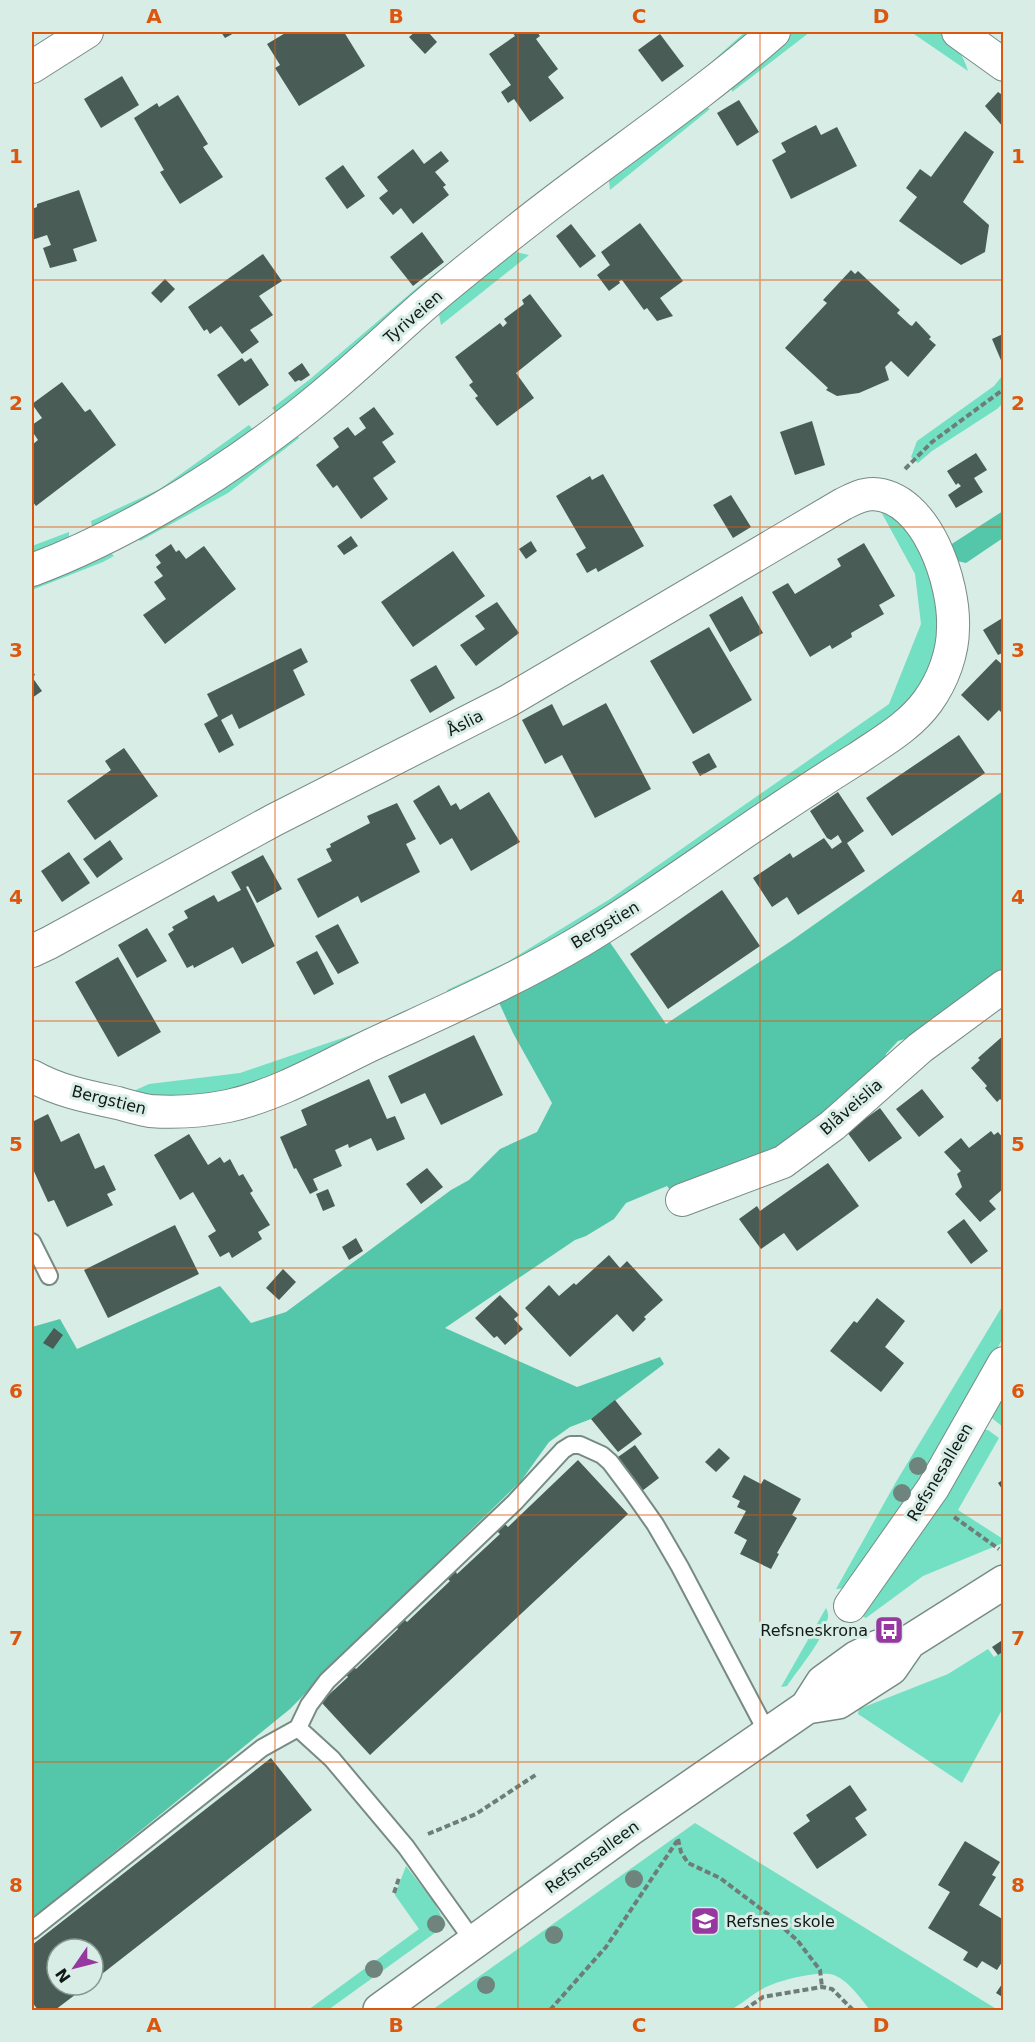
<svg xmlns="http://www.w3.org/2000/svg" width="1035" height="2042" viewBox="0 0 1035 2042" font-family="'DejaVu Sans',sans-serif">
<rect width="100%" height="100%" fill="#d8ede6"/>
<path fill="#73e0c4" d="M745,32h10l-57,42z
M789,32h21l-78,60 -1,-9z
M911,32c8,0 17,-2 24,0 16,1 30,26 33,39z
M702,105l8,4 -100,81 -1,-9 14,-19z
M487,234l3,4 -211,177 -7,-7 37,-28 110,-94z
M511,251l18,4 -88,70 -2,-10 5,-13z
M1003,375v28l-6,6 -65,42 -14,12 -7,-6 6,-16 77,-55z
M249,425l6,7 -133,86 -30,8 -1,-5 69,-32z
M294,431l5,7 -71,55 -88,48 -2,-4z
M879,508l23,14 33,50 9,71 -31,62 -231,161 -229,131 -6,-7 60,-28 103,-63 279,-195 32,-80 -6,-50z
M69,532v7l-37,16v-9z
M110,552l4,4 -11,6 -71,28v-12z
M406,1010l-32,26 -112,48 -75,18 -58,-9 20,-9 91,-11 120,-41z
M1003,1305v33l-74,134 -83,116 -10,1 60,-107z
M1003,1383v44l-10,-8 -5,-7z
M980,1430h8l11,8 -41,72 45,29v4l-80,33 -57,42 -8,-4z
M826,1608c2,4 3,8 1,13 -5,21 -28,47 -40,65l-6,1z
M988,1649l6,8 9,-6v57l-41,75 -104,-69 1,-5 89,-35z
M695,1823l303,187h-128c-10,-12 -21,-29 -36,-35 -15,-5 -54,5 -68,12 -12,6 -23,16 -35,23h-299z
M406,1866l28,36 12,23 -118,85h-20l111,-81 -24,-34z"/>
<path fill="#54c7ab" d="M1003,511v27l-37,25 -18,-4 -1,-12z
M1003,791v184l-78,58 -27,8 -12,13 -4,18 -110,86 -99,36 -6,-8 -41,17 -12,16 -28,17 -11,4 -130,88 132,59 83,-30 4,7 -73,55 -21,8 -21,15 -28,39 -154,150 -77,78 -258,210v-592l28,-8 17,30 143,-63 31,37 35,-11 165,-122 18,-10 31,-31 37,-17 15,-29 -39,-70 -17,-37 111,-58 59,86 125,-83z"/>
<path fill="#495c56" d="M221,32h15l-11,6z
M287,32h57l21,34 -66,40 -24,-38 5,-3 -13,-21z
M415,32h13l9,10 -12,12 -16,-17z
M512,32h25l3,4 -4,3 22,30 -10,8 16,21 -34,24 -16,-23 -6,4 -7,-11 10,-7 -22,-31 26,-18z
M660,34l24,32 -22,16 -24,-32z
M122,76l17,29 -38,23 -17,-29z
M998,92l6,4v32l-19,-22z
M178,95l30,49 -5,3 20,30 -43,27 -20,-32 4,-2 -30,-52 23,-15 2,4z
M739,100l20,32 -22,14 -20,-33z
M816,125l5,10 16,-8 20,39 -66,33 -19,-39 14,-8 -5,-9z
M965,131l29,21 -31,50 26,23 -4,27 -24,13 -62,-44 18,-24 -11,-9 14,-19 11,8z
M413,149l11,15 17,-13 8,10 -14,11 11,13 -3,2 6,8 -36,29 -12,-16 -8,7 -14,-17 9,-7 -11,-14z
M343,165l22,31 -18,13 -22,-31z
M79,190l18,51 -24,8 4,12 -27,7 -7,-20 8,-3 -4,-10 -15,5v-31l5,-2v-3z
M640,223l43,58 -23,17 13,18 -16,5 -10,-13 -3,2 -22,-30 -3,1 1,2 -11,8 -12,-16 13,-10 -9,-13z
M571,224l25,32 -16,12 -24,-32z
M422,232l22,30 -31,24 -23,-29z
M263,254l19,27 -23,15 14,19 -23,15 9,12 -17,12 -21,-28 -11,8 -3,-5 -3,2 -16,-24z
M851,270l4,4 3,-3 42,39 -3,3 13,12 2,1 4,-5 15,16 -2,2 7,6 -28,32 -17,-16 -6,6 4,13 -30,13 -22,3 -11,-6 2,-2 -43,-40 42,-45 -4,-3z
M165,279l10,10 -14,14 -10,-10z
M530,294l32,42 -46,37 18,25 -37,28 -22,-28 3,-2 -9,-11 4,-3 -18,-25 45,-34 3,4 4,-4 -3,-4 20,-15 -2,-4z
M1003,334v31l-11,-26z
M242,358l3,4 6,-4 18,27 -30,21 -22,-31z
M302,363l8,12 -9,6 -2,-1 -4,2 -7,-9z
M62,382l23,30 5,-3 26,36 -80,61 -4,-5v-56l6,-5 -6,-9v-6l10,-7 -10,-14z
M374,407l20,27 -12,8 14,20 -23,16 15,21 -27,20 -24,-34 -4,3 -17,-23 23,-18 -6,-9 15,-11 7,9 11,-8 -7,-10z
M812,421l13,44 -30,10 -15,-43z
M976,453l11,17 -13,8 9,14 -27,16 -8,-13 13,-9 -3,-3 -2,2 -9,-14z
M603,474l41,72 -46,26 -2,-4 -9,5 -11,-19 10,-6 -30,-52 34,-20 2,4z
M731,495l20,32 -18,11 -20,-33z
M351,536l7,10 -14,9 -7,-9z
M531,541l6,10 -11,8 -7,-10z
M864,543l31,53 -16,9 5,9 -33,19 1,4 -20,12 -2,-4 -20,12 -38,-65 16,-9 7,11 46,-28 -4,-7z
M171,544l5,8 3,-2 7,9 18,-13 32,43 -71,55 -22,-29 23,-16 -12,-17 9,-6 -7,-9 5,-4 -6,-8z
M453,551l32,45 -72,51 -32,-45z
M742,596l21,37 -33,19 -21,-37z
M497,602l22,31 -43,33 -16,-21 25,-16 -10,-13z
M1004,617v35l-6,3 -15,-25z
M709,627l43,73 -59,34 -43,-73z
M301,648l7,14 -15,8 12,25 -66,34 -7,-15 -11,6 13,25 -15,8 -15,-29 14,-8 -11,-22z
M996,659l8,7v49l-5,-5 -11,11 -27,-26z
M436,665l19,33 -25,15 -20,-33z
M32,669l3,6 -3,2 10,14 -10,7z
M606,703l45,86 -56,29 -33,-63 -17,9 -23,-44 30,-16 11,22z
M959,735l26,38 -93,63 -26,-38z
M124,748l34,48 -63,44 -28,-39 44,-31 -6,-9z
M709,753l8,14 -17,9 -8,-14z
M439,785l12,21 5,-3 4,7 29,-18 31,50 -49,29 -19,-33 -12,7 -27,-44z
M838,792l26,39 -17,12 18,28 -67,44 -11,-18 -15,10 -19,-29 37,-25 3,5 31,-20 8,11 10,-7 -4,-7 -7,5 -4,-2 -17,-27z
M397,803l19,36 -10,5 14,28 -59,31 -3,-7 -40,22 -21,-39 35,-18 -6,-12 5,-2 -1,-3 40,-21 -3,-7z
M110,840l13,19 -26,19 -14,-19z
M69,852l21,31 -28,19 -21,-31z
M263,855l19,34 -25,14 -9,-17 -2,1 29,59 -33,18 -9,-17 -39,21 -1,-3 -6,3 -19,-34 6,-4 -2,-3 16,-9 -4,-7 30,-16 4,7 23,-12 -10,-18z
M722,890l38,56 -92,63 -38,-55z
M338,924l21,39 -21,11 -23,-38z
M147,928l20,33 -30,17 -19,-33z
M317,951l17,33 -20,11 -18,-33z
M118,957l43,75 -43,25 -43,-75z
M474,1035l29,60 -62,30 -16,-32 -24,11 -13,-28z
M1004,1035v68l-4,-4 -3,3 -12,-14 2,-2 -16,-18 9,-8 -2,-2z
M369,1079l18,40 8,-3 10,23 -28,12 -6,-13 -22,10 -1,-4 -13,6 7,16 -29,13 5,11 -8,4 -14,-26 -2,1 -14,-32 27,-12 -6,-15z
M922,1089l22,28 -25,20 -23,-28z
M880,1108l22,30 -33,24 -22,-30z
M48,1114l13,28 18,-9 16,36 9,-4 12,25 -9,4 6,11 -46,22 -13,-27 -6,2 -16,-35v-45z
M991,1131l3,4 4,-3 6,7v49l-15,13 7,8 -16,13 -25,-28 7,-7 -5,-13 4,-3 -17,-19 17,-14 8,10z
M189,1134l19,31 12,-8 4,6 6,-4 9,17 4,-2 10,17 -3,2 20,32 -12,7 4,7 -30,19 -3,-6 -9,5 -12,-21 8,-5 -23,-39 -13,8 -26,-45z
M828,1163l31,43 -62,45 -13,-18 -23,16 -22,-30 18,-13 3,5z
M427,1168l16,19 -22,17 -15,-20z
M328,1189l7,17 -12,5 -7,-17z
M964,1219l24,32 -17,13 -24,-32z
M175,1225l24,49 -91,44 -24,-48z
M356,1238l7,13 -14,9 -7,-13z
M609,1255l11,13 7,-7 36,39 -19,17 2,2 -13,13 -16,-18 -47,43 -45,-49 24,-23 10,11 15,-13 2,2z
M283,1269l13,13 -17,18 -13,-12z
M500,1295l19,20 -5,4 9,10 -18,16 -8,-9 -3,2 -19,-20z
M877,1298l28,23 -20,26 19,16 -23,29 -51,-41 24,-30 3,2z
M54,1328l9,7 -10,14 -10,-6z
M615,1400l27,34 -24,18 -27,-33z
M635,1445l24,33 -17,13 -24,-34z
M719,1448l11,10 -14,14 -11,-10z
M578,1460l50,54 -258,241 -49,-53 27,-25 -3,-4 8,-7 3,3 42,-40 -2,-3 8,-7 3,3 43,-41 -3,-3 8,-8 2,4 43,-40 -3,-3 8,-7 3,3z
M744,1475l17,9 3,-5 37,20 -9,16 5,3 -20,35 2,1 -8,15 -31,-15 7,-14 -13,-7 12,-22 -9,-4 3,-6 -8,-4z
M1004,1479v13l-6,-9z
M1004,1639v12l-6,4 -6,-8z
M271,1758l41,52 -219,171v-32h-36v36h31l-33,25h-17l-6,-8v-57z
M850,1785l17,25 -12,8 12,17 -50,34 -24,-36 17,-12 -4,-6z
M965,1841l35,21 -8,13 4,2 -17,28 25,15v39l-7,11 -15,-9 -5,7 -14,-8 5,-8 -40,-24 22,-36 -12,-7z
M1004,1981v17l-8,-5z"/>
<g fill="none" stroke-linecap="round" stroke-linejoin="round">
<g stroke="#778b85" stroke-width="20">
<path id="lane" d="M32,1242l17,34
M298,1728l34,31 74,88 68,95
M32,1930l230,-182 36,-20 11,-23 18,-24 188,-179 48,-52 8,-5h9l22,10 8,7 21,28 24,34 25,43 88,167"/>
</g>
<g stroke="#778b85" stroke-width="34">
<path id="street" d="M958,32l46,33
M32,67l55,-35
M32,570c86,-32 179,-88 252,-144 48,-36 92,-78 137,-118 31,-27 64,-53 97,-79 84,-67 175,-126 256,-197
M32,951l17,-8 225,-123 234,-119 335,-197c10,-5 19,-10 30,-10 54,2 82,90 80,134 0,25 -10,52 -25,73 -18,25 -45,40 -70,57 -28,17 -55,35 -82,53 -65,43 -128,90 -195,130 -67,40 -139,71 -210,104 -46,22 -93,50 -143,61 -25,5 -53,7 -78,5 -11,-2 -22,-5 -32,-8 -29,-6 -60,-12 -86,-27
M682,1200l101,-38 50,-37 87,-77 84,-62
M850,1606l83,-118 71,-125"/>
</g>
<g stroke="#778b85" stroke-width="36">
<path id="secondary" d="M807,1707l31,-5 53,-34 18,-26
M380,2010l250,-181 177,-122 16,-25 33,-24 22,-11 31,-5 95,-60"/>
</g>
<path stroke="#6f7d79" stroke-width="4" stroke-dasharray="6 3" stroke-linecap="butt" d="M905,469l27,-27 72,-53
M954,1517l45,32
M428,1834l48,-20 61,-40
M678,1839l3,13 7,11 32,15 49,37 28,25 23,30 2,17
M394,1893l5,-15
M550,2010l56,-63 71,-106
M744,2010l19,-13 59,-10 10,2 21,21"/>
<use href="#lane" stroke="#fff" stroke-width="16"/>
<use href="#street" stroke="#fff" stroke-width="32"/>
<use href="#secondary" stroke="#fff" stroke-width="33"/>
</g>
<g fill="#70847e">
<circle cx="918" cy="1466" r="9"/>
<circle cx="902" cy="1493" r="9"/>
<circle cx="634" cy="1879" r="9"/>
<circle cx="436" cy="1924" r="9"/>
<circle cx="554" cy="1935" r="9"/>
<circle cx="374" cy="1969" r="9"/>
<circle cx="486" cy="1985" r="9"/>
</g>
<path fill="none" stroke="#dd560d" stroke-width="1.5" stroke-opacity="0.55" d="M275,32v1978M518,32v1978M760,32v1978M32,280h972M32,527h972M32,774h972M32,1021h972M32,1268h972M32,1515h972M32,1762h972"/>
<defs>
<g id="bus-square" transform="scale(1.5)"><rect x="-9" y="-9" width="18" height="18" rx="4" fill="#9738a0" stroke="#d8ede6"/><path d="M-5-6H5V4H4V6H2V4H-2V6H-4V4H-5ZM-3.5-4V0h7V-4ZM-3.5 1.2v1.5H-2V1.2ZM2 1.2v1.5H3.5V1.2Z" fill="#fff"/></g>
<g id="school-square" transform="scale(1.5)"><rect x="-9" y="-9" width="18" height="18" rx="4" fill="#9738a0" stroke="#d8ede6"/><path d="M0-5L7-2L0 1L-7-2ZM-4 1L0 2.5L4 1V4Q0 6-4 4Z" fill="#fff"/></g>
</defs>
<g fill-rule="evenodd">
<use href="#bus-square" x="889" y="1630"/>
<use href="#school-square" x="705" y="1921"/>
</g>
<g text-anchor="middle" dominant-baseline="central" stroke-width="6" stroke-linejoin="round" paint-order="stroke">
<g font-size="16" fill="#111917" stroke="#d8ede6">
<text transform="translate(413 317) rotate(-41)">Tyriveien</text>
<text transform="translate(465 723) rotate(-27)">Åslia</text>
<text transform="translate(605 925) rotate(-31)">Bergstien</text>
<text transform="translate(109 1100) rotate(14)">Bergstien</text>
<text transform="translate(851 1107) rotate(-41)">Blåveislia</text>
<text transform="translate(940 1472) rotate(-59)">Refsnesalleen</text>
<text transform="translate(592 1857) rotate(-36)">Refsnesalleen</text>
</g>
<g font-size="16" fill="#111917" stroke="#d8ede6" text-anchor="end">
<text x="868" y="1630">Refsneskrona</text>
<text x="726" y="1921" text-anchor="start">Refsnes skole</text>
</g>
</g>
<rect width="1035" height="2042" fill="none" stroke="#d8ede6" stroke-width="66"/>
<g transform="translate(75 1967) rotate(235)"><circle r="28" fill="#d8ede6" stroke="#889893" stroke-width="1.5"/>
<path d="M0-4.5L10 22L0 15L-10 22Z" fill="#9738a0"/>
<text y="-9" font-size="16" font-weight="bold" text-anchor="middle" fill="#111917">N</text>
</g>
<rect x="33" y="33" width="969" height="1976" fill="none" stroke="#dd560d" stroke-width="2"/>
<g font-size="20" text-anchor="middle" font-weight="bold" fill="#dd560d">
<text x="154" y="23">A</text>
<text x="396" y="23">B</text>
<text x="639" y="23">C</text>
<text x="881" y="23">D</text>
<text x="16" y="163">1</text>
<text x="1018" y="163">1</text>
<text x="16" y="410">2</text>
<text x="1018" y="410">2</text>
<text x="16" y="657">3</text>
<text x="1018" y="657">3</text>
<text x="16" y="904">4</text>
<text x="1018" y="904">4</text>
<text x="16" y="1151">5</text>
<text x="1018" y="1151">5</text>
<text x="16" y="1398">6</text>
<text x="1018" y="1398">6</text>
<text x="16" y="1645">7</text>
<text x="1018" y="1645">7</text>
<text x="16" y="1892">8</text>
<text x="1018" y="1892">8</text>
<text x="154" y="2032">A</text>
<text x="396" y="2032">B</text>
<text x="639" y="2032">C</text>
<text x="881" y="2032">D</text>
</g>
</svg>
